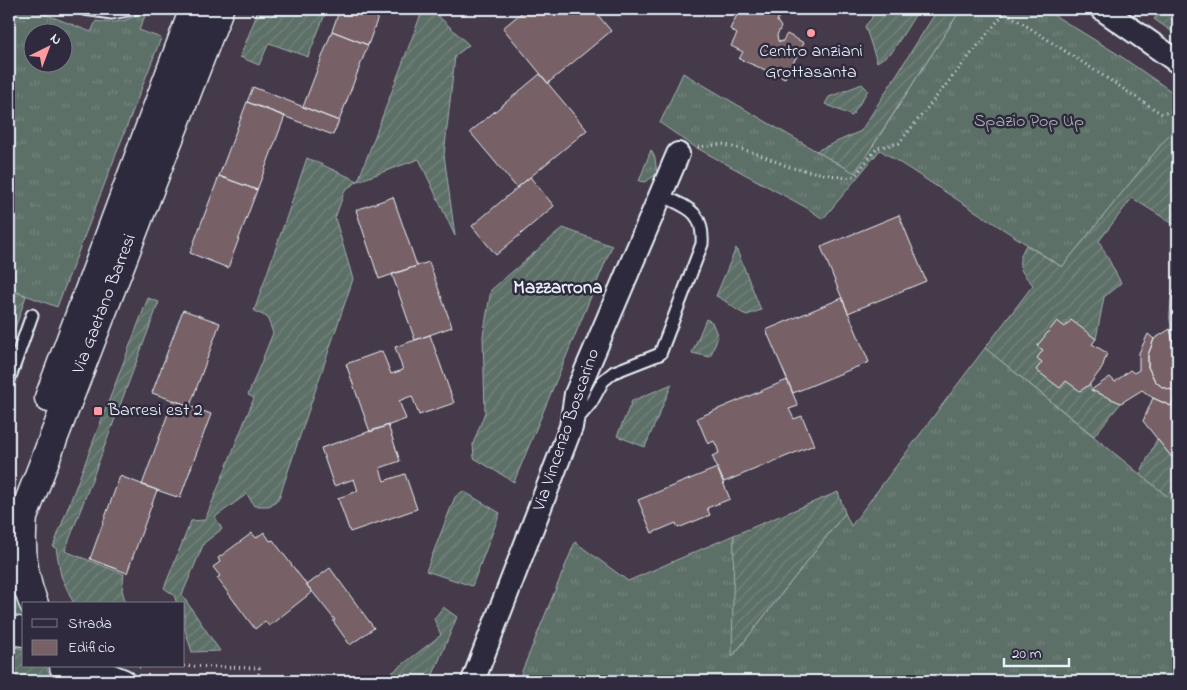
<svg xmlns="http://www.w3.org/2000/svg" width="1187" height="690" viewBox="0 0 1187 690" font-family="'Indie Flower',sans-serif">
<defs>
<pattern id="grass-tufts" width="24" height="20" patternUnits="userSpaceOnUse" patternTransform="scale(1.25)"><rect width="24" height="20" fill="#5d6f67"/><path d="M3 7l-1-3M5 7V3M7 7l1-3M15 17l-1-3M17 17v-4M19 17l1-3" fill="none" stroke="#74847e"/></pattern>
<pattern id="garden-furrows" width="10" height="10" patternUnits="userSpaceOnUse" patternTransform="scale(1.25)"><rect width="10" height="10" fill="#5d6f67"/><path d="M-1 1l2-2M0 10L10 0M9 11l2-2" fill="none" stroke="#74847e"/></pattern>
</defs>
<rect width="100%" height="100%" fill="#453a49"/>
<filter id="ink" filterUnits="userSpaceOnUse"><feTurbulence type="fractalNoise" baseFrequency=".02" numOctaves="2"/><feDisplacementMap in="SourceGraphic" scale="10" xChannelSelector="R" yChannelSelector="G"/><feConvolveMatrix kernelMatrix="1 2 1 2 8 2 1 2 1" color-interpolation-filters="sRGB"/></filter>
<g filter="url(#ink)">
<path fill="url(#grass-tufts)" stroke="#a2b0b0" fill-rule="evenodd" d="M9,9h23l59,23 5,-11c19,4 35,-1 52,-12l-9,21 22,8 -104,269 -48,-18zM32,32h30v30h-30z
M961,9h83l72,44 62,43v28l-116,143 -182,-117 -57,69 -16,-11 -112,-61 -35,-24 23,-50 157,92 33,-19z
M651,150l4,8 2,16 -12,8 -6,-1z
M985,348l193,157v176h-660l57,-139 53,39 106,-46 -1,121 112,-143 6,13z"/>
<path fill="url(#garden-furrows)" stroke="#a2b0b0" d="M259,9h68l-19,48 -39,-14 -10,22 -19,-8z
M423,9h8l38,36 -14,11 -11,99 11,81 -36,-77 -61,22 -13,9 -10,28 18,61 -74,219 -9,8h-16l-7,-12 -32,23 7,12 -18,14 -22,52 38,56 -28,1 -8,-25v-23h-7l-3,-9 -10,-7 27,-67 14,-1 49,-122 -6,-3 25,-62 -6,-16 -13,-6 53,-153 51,23z
M872,9h47l-27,43 -15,10 -12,-36 7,-8z
M938,9h23l-106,164 -39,-22 45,-20z
M1153,9h25v27l-24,-17 5,-6z
M862,84l6,6 -16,26 -27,-12 4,-7z
M1178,124v103l-46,-29 -33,43 22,42 -17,14 -8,42 -25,-19 -6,7 -8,-6 -20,25 6,4 -6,8 5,4 -6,8 24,18 6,-7 14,10 10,-7 1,6 30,13 -27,33 -109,-88 48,-63c-14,-15 -18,-21 -7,-40l36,22z
M563,228l49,18 -98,236 -40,-24 -1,-14 12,-32 -2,-76 8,-46z
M736,248l25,62 -14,5c-12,-4 -19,-14 -31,-19z
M9,289l17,7 -15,44 -2,-1z
M148,298l11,4 -94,249 59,23 -2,16 4,14h-52l-13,-28 -5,-28 -3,-1z
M706,319l6,3 6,15 -8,20 -18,-4z
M672,384l-27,63 -28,-11 15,-35z
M1157,439l21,26v40l-38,-31z
M463,491l37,22 -28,73 -46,-15 29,-74z
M838,492l7,21 -113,144 2,-122z
M10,565l3,20 11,27v8l-15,-2z
M443,607l14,10 -25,60 -3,4h-48l60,-46 -7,-16z
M9,646l15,3v17h22l7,15h-44z"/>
<path fill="#776066" stroke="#e8f1f8" d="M340,9h41l-13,36 -36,-14z
M526,9h67l18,22 -63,52 -45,-55z
M740,9h42l-5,12 4,6 -4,8 1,6 4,1 5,-8 17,9 -19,35 -46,-19 4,-7 -12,-6 6,-12 -7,-5z
M332,31l36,14 -29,76 -36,-14z
M540,74l47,56 -70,58 -47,-56z
M253,87l86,34 -6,14 -86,-33z
M247,102l38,14 -28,74 -38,-14z
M219,176l38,14 -29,78 -38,-15z
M530,177l24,29 -58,49 -24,-29z
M393,197l24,69 -38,13 -23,-69z
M899,215l27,66 -78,32 -27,-66z
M429,262l23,65 -37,13 -23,-66z
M1178,280v67l-5,-5 -3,-24 1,-20z
M842,298l27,64 -76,31 -27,-63z
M183,310l37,13 -30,83 -38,-13z
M1071,320l25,19 -4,5 15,9 -5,15 -12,16 -10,7 -14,-10 -6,7 -24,-18 6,-8 -5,-4 6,-8 -6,-4 20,-25 8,6z
M1170,329l3,13 5,5v45l-16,-5 -7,-6 -7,-14v-12l6,-16z
M1148,334l6,5 -6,16v12l7,14 7,6 16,5v5h-3l-4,9 -18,-8 -11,-8 -21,13 -30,-13 19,-13 5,5 15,-12 4,3 5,-3v-17z
M430,335l24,68 -35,12 -7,-19 -6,2 -7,3 7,18 -36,13 -24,-68 36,-13 9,23 12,-4 -8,-23z
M787,380l11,26 -9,3 5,10 8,-3 12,29 -90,37 -12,-26 7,-3 -2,-6 -3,-6 -6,3 -11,-26z
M1175,397h3v68l-35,-44 10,-23 18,8z
M173,400l38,14 -31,84 -38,-13z
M388,425l12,36 -20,7 2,7 2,6 21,-7 12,35 -67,23 -12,-34 20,-7 -4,-12 -20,7 -13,-38z
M717,468l13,31 -23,9 3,7 -32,13 -2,-5 -24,10 -14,-33z
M120,476l37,14 -30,83 -37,-14z
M264,532l6,9 3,-1 39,52 -43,34 -4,-5 -10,8 -38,-51 3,-2 -7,-9 7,-5 -2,-4 34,-25 4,5z
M330,568l44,60 -24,17 -17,-24 2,-1 -28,-35z"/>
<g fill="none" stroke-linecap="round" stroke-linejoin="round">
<g stroke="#e8f1f8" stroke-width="15">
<path id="service" d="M84,9l28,4 21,-4
M9,380l23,-65
M575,422l16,-19 12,-22 11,-9 46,-18 42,-110c2,-34 -15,-36 -41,-49"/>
</g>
<g stroke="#e8f1f8" stroke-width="26">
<path id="minor" d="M1102,9l76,53
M88,666l36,15
M473,681l98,-254 5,-33 102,-240"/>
</g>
<g stroke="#e8f1f8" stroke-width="31">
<path id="tertiary" d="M49,398l145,-389
M34,604c-12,-28 -14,-57 -11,-87l196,-508
M9,630l15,2
M64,666l5,15"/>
</g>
<path stroke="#e8f1f8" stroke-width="3" stroke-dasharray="1 4" stroke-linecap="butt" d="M1073,9l8,5
M698,147l24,-3 33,9 37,15 54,10 9,-2 22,-28 22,-5 106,-131 157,102 16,-5
M184,666l75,2 -1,13
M139,667l12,-1"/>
<use href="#service" stroke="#2f2a3d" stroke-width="11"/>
<use href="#minor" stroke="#2f2a3d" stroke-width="22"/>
<use href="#tertiary" stroke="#2f2a3d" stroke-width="28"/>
</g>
</g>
<g fill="#ff9aa2" stroke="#2f2a3d" stroke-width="2">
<circle cx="811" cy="33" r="5"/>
<rect x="93" y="406" width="10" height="10" rx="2.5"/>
</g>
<g text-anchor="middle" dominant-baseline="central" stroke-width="5" stroke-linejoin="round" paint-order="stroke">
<g font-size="18" fill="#e8f1f8" stroke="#2f2a3d">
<text x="811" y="52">Centro anziani<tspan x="811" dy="21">Grottasanta</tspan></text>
<text x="108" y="411" text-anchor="start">Barresi est 2</text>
</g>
<g font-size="18" fill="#a9b6b7" stroke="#2f2a3d">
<text x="1029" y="122">Spazio Pop Up</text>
</g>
<g font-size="18" fill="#e8f1f8" stroke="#2f2a3d">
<text transform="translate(105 304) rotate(-69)">Via Gaetano Barresi</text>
<text transform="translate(567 430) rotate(-71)">Via Vincenzo Boscarino</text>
</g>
<g font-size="19" font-weight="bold" fill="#e8f1f8" stroke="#2f2a3d">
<text x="558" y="288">Mazzarrona</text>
</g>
</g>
<rect width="1187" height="690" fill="none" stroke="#2f2a3d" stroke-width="30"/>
<rect x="15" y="15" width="1157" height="660" fill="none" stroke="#e8f1f8" stroke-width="2" filter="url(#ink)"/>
<rect x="22" y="602" width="162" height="65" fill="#2f2a3d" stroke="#797a88"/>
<rect x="32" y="619" width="25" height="8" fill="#2f2a3d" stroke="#797a88"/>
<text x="68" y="628" font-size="15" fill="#e8f1f8">Strada</text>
<rect x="32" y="640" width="25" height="15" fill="#776066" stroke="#797a88"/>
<text x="68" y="652" font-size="15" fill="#e8f1f8">Edificio</text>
<g transform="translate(48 48) rotate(42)"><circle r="24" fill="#2f2a3d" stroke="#797a88"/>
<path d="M0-4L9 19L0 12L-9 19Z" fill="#ff9aa2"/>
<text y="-8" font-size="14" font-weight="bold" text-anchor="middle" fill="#e8f1f8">N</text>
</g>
<path d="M1004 658v8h65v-8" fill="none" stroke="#e8f1f8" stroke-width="2.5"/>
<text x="1012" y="658" font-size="15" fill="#e8f1f8" stroke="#2f2a3d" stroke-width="4" paint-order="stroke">20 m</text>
</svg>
